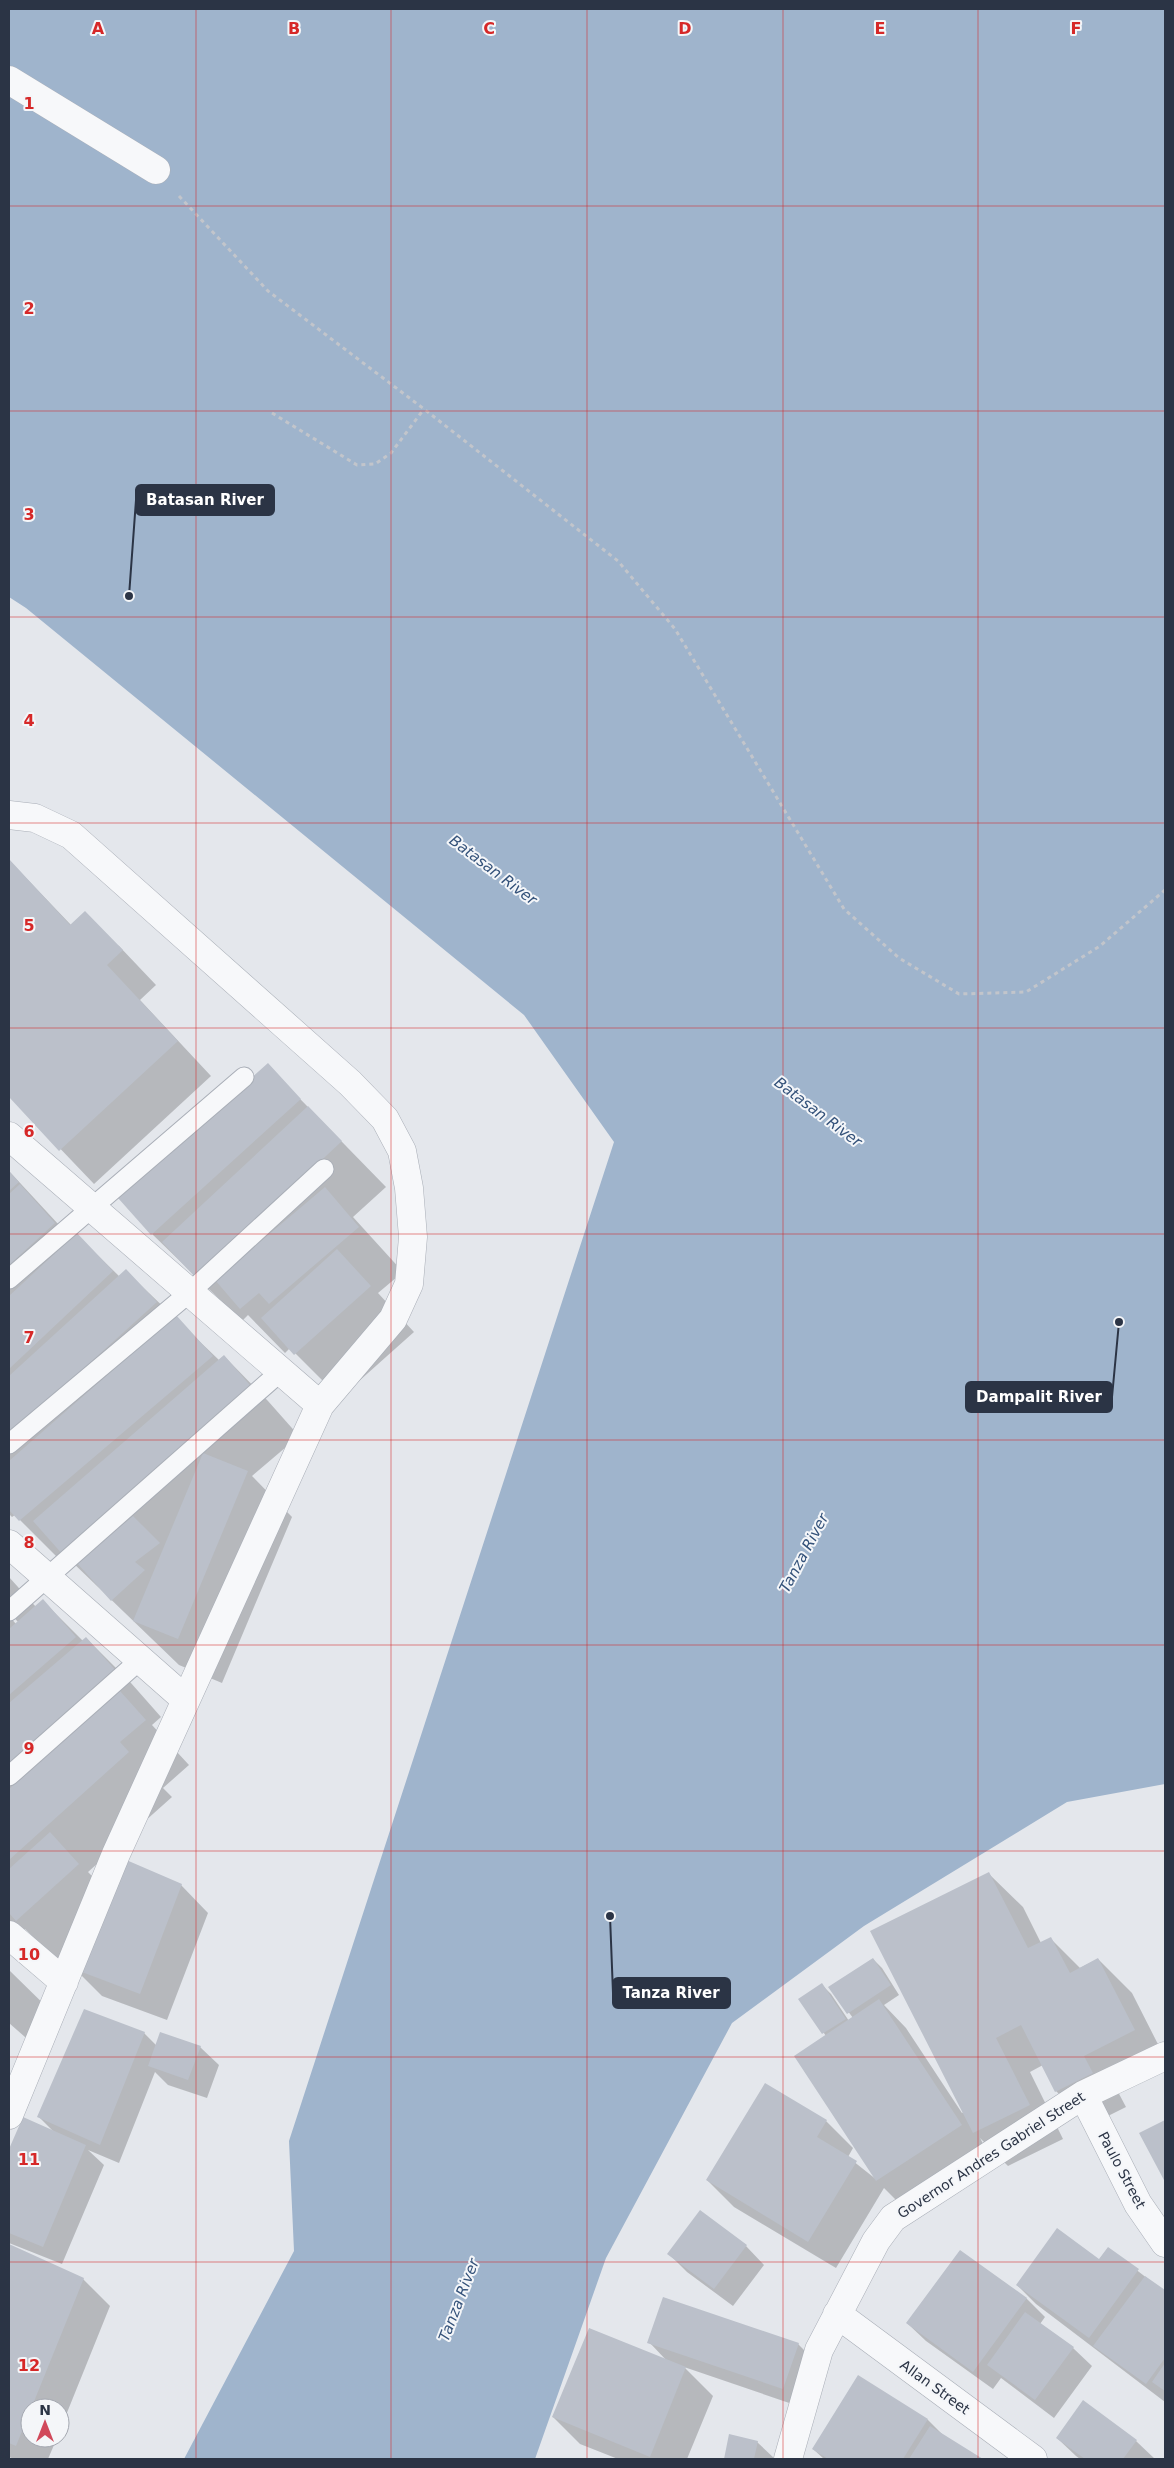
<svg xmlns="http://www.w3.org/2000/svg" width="1174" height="2468" viewBox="0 0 1174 2468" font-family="'DejaVu Sans',sans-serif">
<rect width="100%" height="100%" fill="#e4e7ec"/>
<path fill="#9fb4cc" d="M9,9h1156v1775l-98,18 -203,124 -132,97 -126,235 -71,201h-351l110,-208 -5,-110 325,-999 -90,-127 -498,-407 -17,-11z"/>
<path fill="#0003" d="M9,860l63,66 47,20 37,39 -16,15 71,76 -117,108 -85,-89z
M267,1065l119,122 -33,30 50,55 -25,21 36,39 -74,66 -50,-50 -5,5 -37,-38 -6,6 -90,-87z
M9,1171l63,68 5,-4 43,42 6,-6 93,89 5,-4 44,45 31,35 -47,40 40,41 -70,166 -43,-18 -109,-105 -5,5 -50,-50 -3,2 -3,-3z
M9,1577l27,30 7,-6 40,40 3,-3 45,45 30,34 -9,8 37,40 -26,23 9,9 -84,75 6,6 87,7 27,28 -41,107 -65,-24 -27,-27 -14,-4 -36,-36 -7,7 -9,-9v-311l7,8 2,-2 -9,-10z
M988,1873l35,34 18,36 10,-4 29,29 18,-9 34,34 33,65 -48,32 9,17 -36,18 -34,-34 -13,-26 -13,7 33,67 -55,27 -28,-28 8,15 -84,55 -20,-20 -48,80 -102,-61 -27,-27 119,-59 27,27 -5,9 29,23 -51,-144 -26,-37 22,-14 9,9 18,27 4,-3 -23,-31 43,-28 9,9 17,27 -15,10 22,23 56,85 2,-1z
M9,1970l48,47 -24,27 -24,-21z
M144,2033l12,12 44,2 19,18 -12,33 -39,-13 -13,-13 -36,91 -31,-13 16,15 -42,99 -53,-21v-91l14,-33 31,13 -15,-15z
M1165,2122v57l-24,-45z
M9,2246l74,33 27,27 -50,124v-22h-30v30h27l-9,21h-34l-5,-2z
M746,2246l18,19 -31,41 -46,-34 -18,-18z
M1108,2248l57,44v110l-129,-98 -19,-19 82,-25z
M960,2251l67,48 18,18 -5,7 33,24 19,18 -38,52 -53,-40 -8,11 -67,-48 -19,-18z
M649,2342l149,2 19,19 -16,44 -117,-40 29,29 -26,63h-69l-38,-15 -27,-27 114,-56z
M858,2377l70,43 18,18 35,21h-157l-11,-10z
M1084,2402l52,39 19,18h-75l-4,-3 -19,-18z
M730,2436l27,6 18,17h-50z"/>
<path fill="#bbc0ca" d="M9,859l61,66 15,-14 38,39 -16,15 71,76 -119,110 -50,-54z
M268,1063l33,36 -150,136 -33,-37z
M308,1106l34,35 -146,137 -34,-36z
M9,1171l10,11 -10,9z
M20,1184l35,39 -46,42v-71z
M325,1187l34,40 -90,77 -10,-11 -19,16 -25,-29z
M77,1233l36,38 -104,98v-73z
M337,1249l34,37 -77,69 -33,-37z
M126,1269l31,33 -148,134v-60z
M176,1315l37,41 -194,165 -10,-11v-49z
M224,1355l31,36 -191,165 -31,-35z
M203,1453l45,18 -70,168 -45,-18z
M133,1516l27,27 -25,19 10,8 -34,31 -34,-38z
M43,1599l33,38 -67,58v-66z
M86,1637l31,35 -108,94v-63z
M120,1691l26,29 -26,22 9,10 -120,108v-71z
M50,1832l29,32 -63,57 -7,-8v-44z
M117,1856l65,28 -42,110 -66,-25z
M989,1872l39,76 23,-11 19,36 28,-15 37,72 -51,26 9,17 -38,19 -34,-67 -25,13 34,67 -57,28 -103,-202z
M873,1958l18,27 -44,29 -19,-27z
M822,1983l24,36 -24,15 -24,-35z
M879,1999l83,126 -86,56 -82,-125z
M84,2009l61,23 -45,113 -63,-28z
M160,2032l41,14 -13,34 -40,-14z
M765,2083l62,37 -10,17 40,24 -49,81 -102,-62z
M23,2117l63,28 -43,102 -34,-14v-84z
M1165,2120v62l-26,-49z
M700,2210l47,35 -33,44 -47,-35z
M1057,2228l42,31 9,-12 31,22 -50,69 -73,-53z
M9,2244l75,34 -68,168 -7,-3z
M960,2250l67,48 -54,74 -67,-49z
M1145,2276l20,14v68l-19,26 -53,-38z
M663,2297l136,46 -16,46 -136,-46z
M1025,2312l49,35 -39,53 -48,-35z
M589,2328l97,39 -36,90 -98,-40z
M1165,2363v28l-13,-9z
M858,2375l70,44 -25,40h-75l-16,-10z
M1083,2400l54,40 -14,19h-38l-29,-21z
M930,2426l53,33h-74z
M729,2434l29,7 -4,18h-30z"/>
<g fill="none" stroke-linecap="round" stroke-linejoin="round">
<g stroke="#a9aeb7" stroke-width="21">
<path id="service" d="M9,1279l235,-202
M9,1444l180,-151 135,-124
M9,1611l271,-239
M9,1776l131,-116"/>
</g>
<g stroke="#a9aeb7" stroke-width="29">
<path id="minor" d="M9,80l147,90
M9,815l26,3 36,17 279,248 35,36 17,32 7,37 4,49 -4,47 -16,35 -73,86 -204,449 -107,261
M9,1136l311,269
M9,1544l176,155
M9,1935l55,47
M1083,2095l55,109 27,39
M837,2314l196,145
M788,2459l31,-109 57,-109 17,-23 190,-123 82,-39"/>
</g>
<path stroke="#c2c5cb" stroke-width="3" stroke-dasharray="4 4" stroke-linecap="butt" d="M179,196l89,95 156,118 194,152 57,68 169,280 55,49 60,36 67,-2 74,-46 65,-56
M272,413l85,52 18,-1 16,-11 33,-44"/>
<use href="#service" stroke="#f7f8fa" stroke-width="19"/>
<use href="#minor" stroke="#f7f8fa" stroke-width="28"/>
</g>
<path fill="none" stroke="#d62828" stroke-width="1" stroke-opacity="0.55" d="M196,9v2450M391,9v2450M587,9v2450M783,9v2450M978,9v2450M9,206h1156M9,411h1156M9,617h1156M9,823h1156M9,1028h1156M9,1234h1156M9,1440h1156M9,1645h1156M9,1851h1156M9,2057h1156M9,2262h1156"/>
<g text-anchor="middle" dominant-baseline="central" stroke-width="4" stroke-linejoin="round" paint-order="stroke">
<g font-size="14" fill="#2b3445" stroke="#f4f6f9">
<text transform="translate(991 2155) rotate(-33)">Governor Andres Gabriel Street</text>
<text transform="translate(1122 2170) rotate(62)">Paulo Street</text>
<text transform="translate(935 2387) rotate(36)">Allan Street</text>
</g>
<g font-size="15" font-style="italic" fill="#34527a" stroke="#f4f6f9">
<text transform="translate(493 870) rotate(37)">Batasan River</text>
<text transform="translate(818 1112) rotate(37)">Batasan River</text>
<text transform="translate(804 1553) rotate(-62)">Tanza River</text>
<text transform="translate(459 2300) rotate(-69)">Tanza River</text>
</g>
</g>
<g font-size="16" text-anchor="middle" font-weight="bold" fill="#d62828" stroke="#f4f6f9" stroke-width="4" stroke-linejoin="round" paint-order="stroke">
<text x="98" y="34">A</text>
<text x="294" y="34">B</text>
<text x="489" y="34">C</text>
<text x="685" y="34">D</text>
<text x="880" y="34">E</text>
<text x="1076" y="34">F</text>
<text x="29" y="109">1</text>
<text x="29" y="314">2</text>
<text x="29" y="520">3</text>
<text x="29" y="726">4</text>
<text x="29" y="931">5</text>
<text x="29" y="1137">6</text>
<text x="29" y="1343">7</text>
<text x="29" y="1548">8</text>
<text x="29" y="1754">9</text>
<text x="29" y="1960">10</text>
<text x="29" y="2165">11</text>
<text x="29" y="2371">12</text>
</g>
<path fill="none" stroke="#2b3445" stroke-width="2" d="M129 596L136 500M1119 1322L1112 1397M610 1916L613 1993"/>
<g fill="#2b3445" stroke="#f4f6f9" stroke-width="2">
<circle cx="129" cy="596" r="5"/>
<circle cx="1119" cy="1322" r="5"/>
<circle cx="610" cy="1916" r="5"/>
</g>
<g fill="#2b3445" stroke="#2b3445" stroke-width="2">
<rect x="136" y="485" width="138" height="30" rx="5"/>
<rect x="966" y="1382" width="146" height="30" rx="5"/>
<rect x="613" y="1978" width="117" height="30" rx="5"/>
</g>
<g font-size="15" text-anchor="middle" font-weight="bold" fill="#fff">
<text x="205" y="505">Batasan River</text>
<text x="1039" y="1402">Dampalit River</text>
<text x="671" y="1998">Tanza River</text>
</g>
<rect width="1174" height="2468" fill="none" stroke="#2b3445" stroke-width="20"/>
<g transform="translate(45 2423)"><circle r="24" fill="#f4f6f9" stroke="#a4a8b1"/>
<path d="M0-4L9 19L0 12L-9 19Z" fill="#d1495b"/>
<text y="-8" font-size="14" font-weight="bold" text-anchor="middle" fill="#2b3445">N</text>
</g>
</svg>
